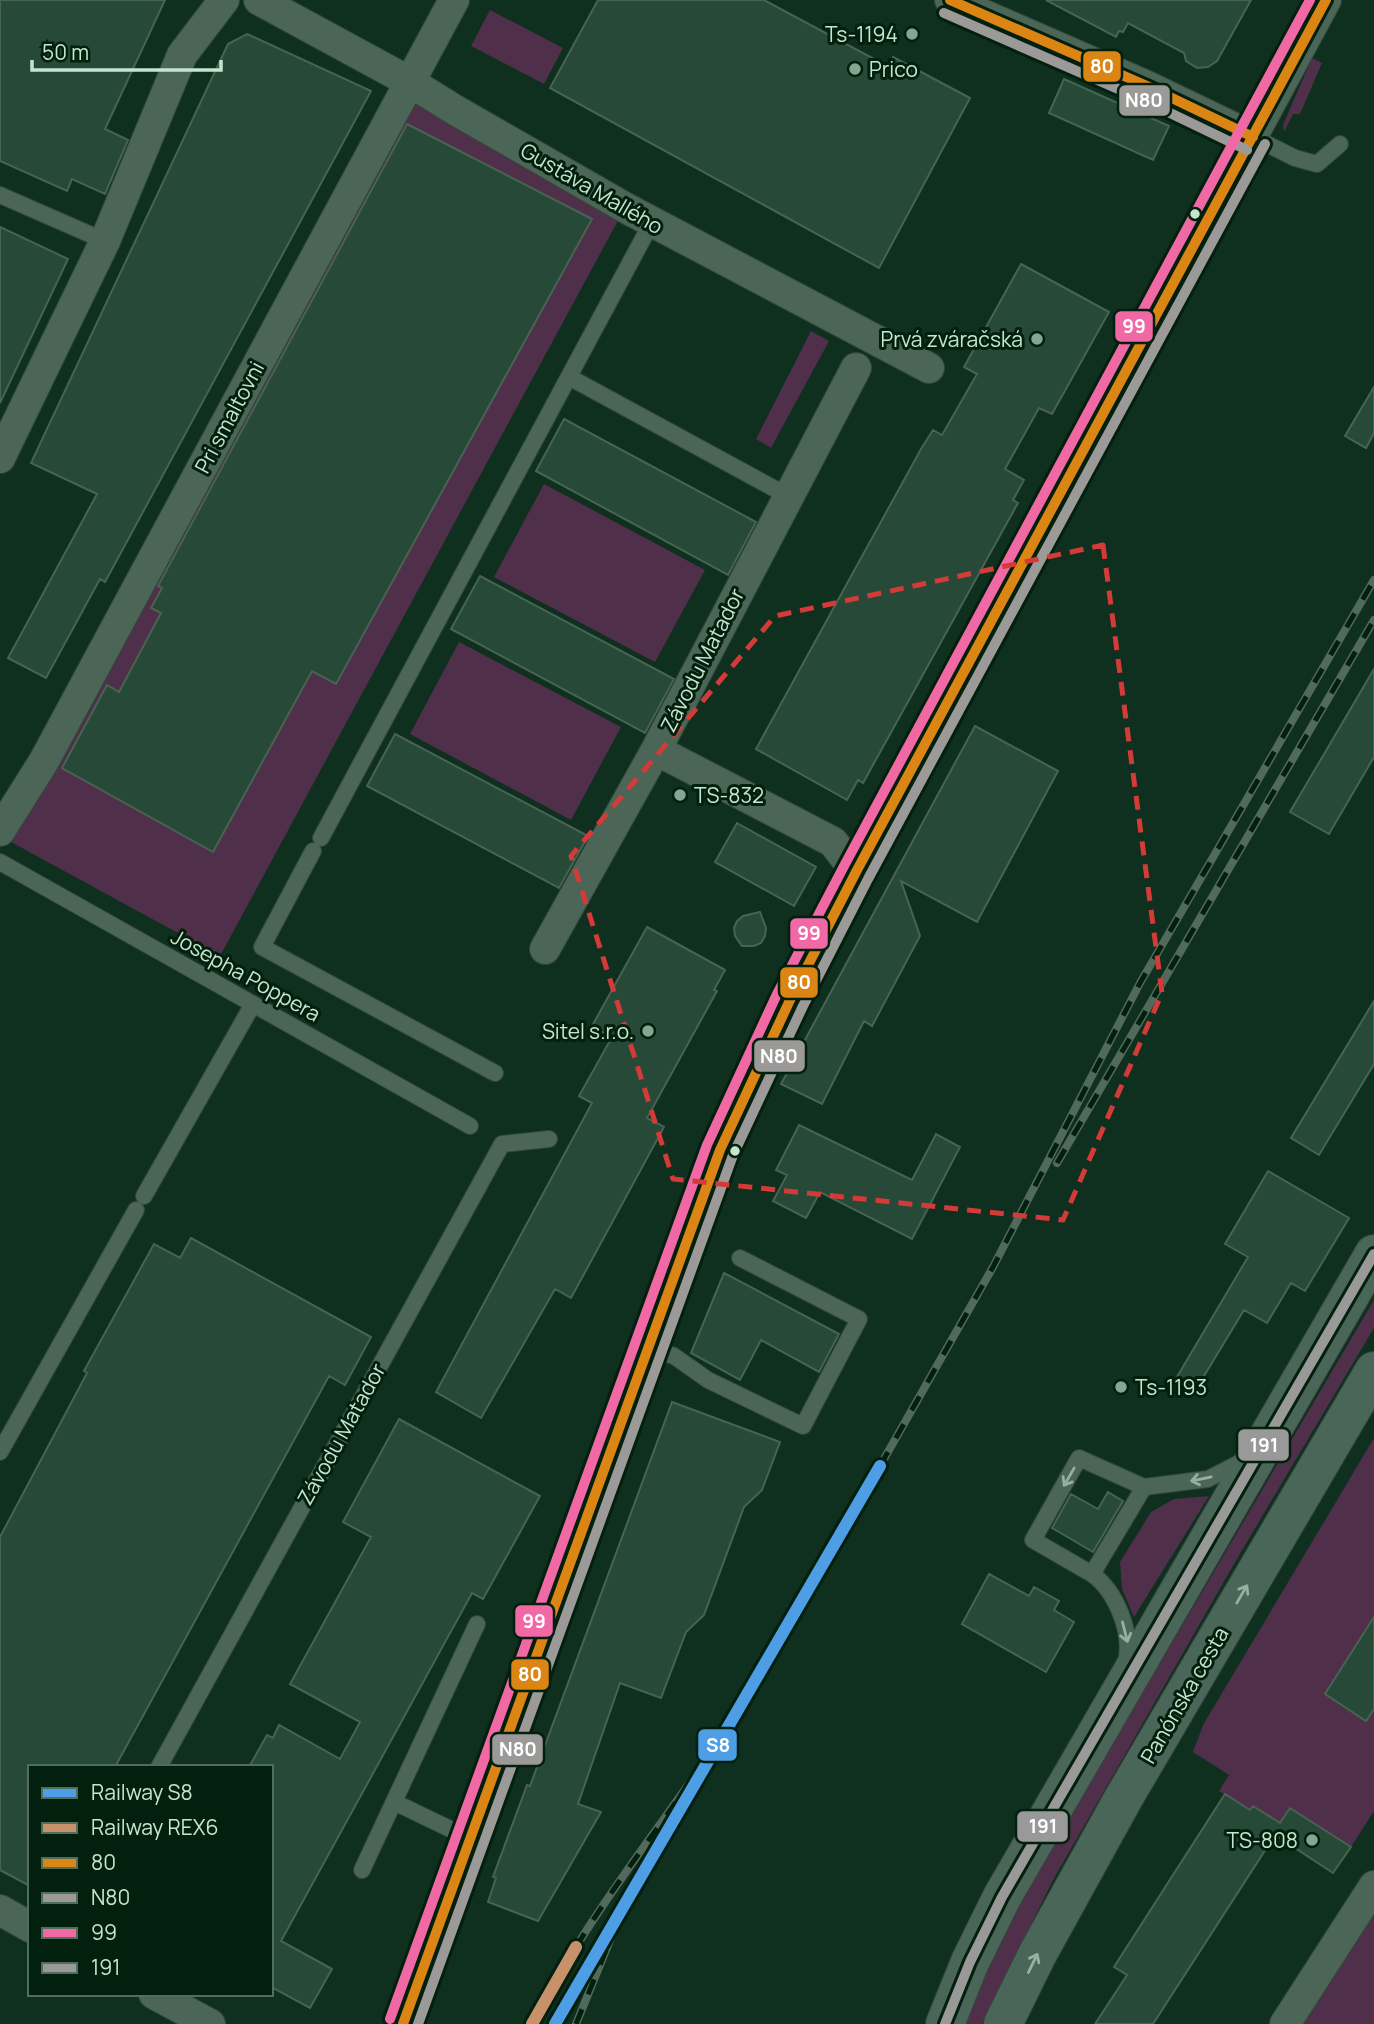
<svg xmlns="http://www.w3.org/2000/svg" width="1374" height="2024" viewBox="0 0 1374 2024" font-family="Manrope,sans-serif">
<rect width="100%" height="100%" fill="#0f2f1f"/>
<path fill="#502f4b" d="M490,10l73,38 -19,36 -73,-38z
M1312,58l10,5 -22,51h-7l-9,18 -1,-7z
M406,98l215,117 -401,741 -220,-120z
M811,331l18,10 -58,107 -15,-9z
M544,484l161,86 -50,92 -161,-85z
M459,642l162,85 -50,93 -161,-86z
M1374,1300v28l-136,229 -186,325 -70,142h-21l69,-140z
M1374,1438v373l-23,36 -60,-39 -18,26 -9,-22 -11,-6 -3,4 -31,-19 10,-16 -36,-23 10,-27z
M1209,1496l-75,121 -12,-28 -2,-27 31,-50 23,-13z
M1374,1911v113h-74z"/>
<path fill="#264938" stroke="#486353" stroke-width="2" d="M0,0h165l-60,129 23,11 -23,54 -33,-15 -5,12 -67,-30z
M598,0h166l125,67 4,-10 77,41 -91,170 -329,-180z
M1046,0h205l-34,61 -9,6 -11,1 -11,-7 -2,-8 -56,-30 -5,9 -4,-1 -3,6z
M247,34l124,57 -266,491 -5,-3 -54,99 -38,-20 89,-164 -66,-31 197,-419z
M1064,79l105,47 -16,34 -104,-47z
M407,124l185,95 -256,465 -24,-13 -99,181 -151,-84 45,-83 12,7 42,-79 -10,-5 11,-20 -4,-2z
M0,227l68,32 -68,144z
M1021,264l88,48 -57,102 -13,-6 -34,61 19,11 -11,20 5,3 -155,280 -5,-3 -11,20 -91,-51 165,-300 12,-19 9,5 35,-61 -13,-7z
M1374,387v46l-8,15 -21,-12z
M564,419l192,103 -28,53 -192,-104z
M480,576l194,103 -29,54 -194,-104z
M1374,669v88l-45,77 -39,-22z
M975,726l83,45 -81,151 -76,-41 19,55 -48,90 -8,-5 -42,83 -41,-20z
M395,734l193,102 -29,52 -192,-102z
M737,823l79,44 -22,39 -79,-44z
M760,912l6,16 -1,8 -4,7 -7,3h-12l-7,-10 -1,-8 3,-7 6,-5z
M647,927l78,43 -11,20 3,1 -70,127 17,9 -93,171 -16,-9 -74,129 -45,-26 156,-289 -13,-7 33,-59 -20,-11z
M1374,1001v63l-55,91 -28,-17z
M799,1125l113,55 24,-46 24,13 -48,92 -92,-47 -14,26 -33,-17 14,-26 -11,-5z
M1268,1171l81,47 -44,73 -14,-8 -24,40 -23,-13 -51,84 -19,-12 74,-125 -23,-13z
M191,1238l180,99 -26,48 -16,-9 -214,391h-85v119l-30,-16v-333l87,-164 -3,-2 70,-127 26,14z
M724,1273l115,61 -20,38 -58,-32 -21,40 -49,-27z
M672,1402l108,40 -18,48 -18,17 -40,108 -18,17 -25,66 -41,-15 -42,121 23,8 -63,109 -50,-19 8,-24 -3,-1 34,-92 3,1z
M399,1419l141,77 -57,103 -11,-6 -191,348 51,28 -22,39 -39,-21v-220h-22l18,-32 6,3 6,-13 61,34 20,-37 -70,-38 81,-147 -28,-15z
M1108,1492l15,9 -30,51 -41,-24 19,-34 27,15z
M989,1574l40,22 5,-9 25,14 -5,9 20,12 -28,50 -84,-48z
M1374,1617v92l-8,12 -41,-27z
M1225,1794l25,16 3,-4 27,17 10,-15 61,39 -18,26 -58,-38 -122,189h-58l32,-49 -13,-8z"/>
<g fill="none" stroke-linecap="round" stroke-linejoin="round">
<g stroke="#31483b" stroke-width="18">
<path id="service" d="M1253,137l42,21 22,6 23,-20
M0,195l105,46
M569,377l219,119
M321,838l324,-603
M313,851l-51,96 233,126
M0,862l470,264
M144,1196l109,-192
M647,1348l27,8 34,24 95,46 56,-107 -119,-61
M0,1452l136,-242
M1092,1574l-59,-34 46,-82 65,29
M1126,1662c7,-29 -10,-71 -34,-88l52,-87 64,-8 37,-19
M159,1767l343,-623 47,-5
M394,1802l77,37
M362,1870l115,-246"/>
</g>
<g stroke="#31483b" stroke-width="32">
<path id="minor" d="M259,0l151,82 45,28 169,97 305,161
M950,0l197,86 106,51
M0,458l105,-217 77,-186 42,-55
M656,750l177,92 23,30
M0,831l44,-70 410,-761
M545,949l111,-199 200,-382
M0,1910l30,17
M154,1994l56,30
M403,2024l282,-780 35,-94 70,-150 66,-128 470,-872
M1285,2024l89,-138"/>
</g>
<g stroke="#31483b" stroke-width="40">
<path id="secondary" d="M945,2024l25,-62 32,-65 372,-643
M1003,2024l35,-71 85,-154 251,-428"/>
</g>
<use href="#service" stroke="#4b6556" stroke-width="16"/>
<use href="#minor" stroke="#4b6556" stroke-width="30"/>
<use href="#secondary" stroke="#4a6659" stroke-width="38"/>
<g stroke="#516a5b" stroke-width="8">
<path id="rail" d="M1057,1163l317,-543
M880,1466l113,-199 147,-284 234,-403
M576,1947c52,-85 117,-161 168,-248
M529,2024l30,-47
M576,2024l42,-103 30,-57"/>
</g>
<use href="#rail" stroke="#031f0e" stroke-width="5" stroke-dasharray="16" stroke-linecap="butt"/>
<g stroke="#031f0e" stroke-width="16">
<path id="bus-1" d="M950,0l197,86 106,51
M403,2024l317,-874 70,-150 66,-128 470,-872"/>
</g>
<g stroke="#031f0e" stroke-width="16">
<path id="bus-2" d="M944,13l197,86 106,51
M418,2024l315,-869 70,-149 65,-127 397,-735"/>
</g>
<g stroke="#031f0e" stroke-width="16">
<path id="bus-3" d="M390,2019l317,-874 70,-151 67,-128 466,-866"/>
</g>
<g stroke="#031f0e" stroke-width="16">
<path id="bus-4" d="M945,2024l25,-62 32,-65 372,-643"/>
</g>
<use href="#bus-1" stroke="#db8515" stroke-width="10"/>
<use href="#bus-2" stroke="#9c9a98" stroke-width="10"/>
<use href="#bus-3" stroke="#f169a4" stroke-width="10"/>
<use href="#bus-4" stroke="#999" stroke-width="10"/>
<g stroke="#031f0e" stroke-width="18">
<path id="rail-1" d="M555,2024l325,-558"/>
</g>
<g stroke="#031f0e" stroke-width="18">
<path id="rail-2" d="M532,2024l44,-77"/>
</g>
<use href="#rail-1" stroke="#4d9ee5" stroke-width="12"/>
<use href="#rail-2" stroke="#c7916a" stroke-width="12"/>
</g>
<defs><path id="oneway-shaft" d="M-6 0H5M1.5-3L5.5 0L1.5 3" fill="none" stroke-width="1.6" stroke-linecap="round" stroke-linejoin="round" transform="scale(1.75)"/></defs>
<g stroke="#94b29d">
<use href="#oneway-shaft" transform="translate(1069 1477) rotate(120)"/>
<use href="#oneway-shaft" transform="translate(1201 1479) rotate(168)"/>
<use href="#oneway-shaft" transform="translate(1125 1632) rotate(76)"/>
</g>
<g stroke="#93b39f">
<use href="#oneway-shaft" transform="translate(1242 1594) rotate(-60)"/>
<use href="#oneway-shaft" transform="translate(1033 1963) rotate(-64)"/>
</g>
<path fill="none" stroke="#d43b38" stroke-width="5" stroke-dasharray="14 9" stroke-linejoin="round" d="M1103,545l59,448 -99,227 -390,-41 -102,-323 204,-240z"/>
<g fill="#85a690" stroke="#031f0e" stroke-width="2.5">
<circle cx="912" cy="34" r="7"/>
<circle cx="855" cy="69" r="7"/>
<circle cx="1037" cy="339" r="7"/>
<circle cx="680" cy="795" r="7"/>
<circle cx="648" cy="1031" r="7"/>
<circle cx="1121" cy="1387" r="7"/>
<circle cx="1312" cy="1840" r="7"/>
</g>
<g fill="#c4e6cd" stroke="#031f0e" stroke-width="2.5">
<circle cx="1195" cy="214" r="6"/>
<circle cx="735" cy="1151" r="6"/>
</g>
<g text-anchor="middle" dominant-baseline="central" stroke-width="6" stroke-linejoin="round" paint-order="stroke">
<g font-size="21" fill="#c4e6cd" stroke="#031f0e" text-anchor="end">
<text x="898" y="34">Ts-1194</text>
<text x="869" y="69" text-anchor="start">Prico</text>
<text x="1023" y="339">Prvá zváračská</text>
<text x="694" y="795" text-anchor="start">TS-832</text>
<text x="634" y="1031">Sitel s.r.o.</text>
<text x="1135" y="1387" text-anchor="start">Ts-1193</text>
<text x="1298" y="1840">TS-808</text>
</g>
<g font-size="21" fill="#c4e6cd" stroke="#031f0e">
<text transform="translate(592 188) rotate(30)">Gustáva Mallého</text>
<text transform="translate(229 417) rotate(-62)">Pri smaltovni</text>
<text transform="translate(702 660) rotate(-63)">Závodu Matador</text>
<text transform="translate(246 975) rotate(29)">Josepha Poppera</text>
<text transform="translate(341 1434) rotate(-61)">Závodu Matador</text>
<text transform="translate(1184 1695) rotate(-60)">Panónska cesta</text>
</g>
</g>
<g stroke="#031f0e" stroke-width="2.5">
<rect x="1082" y="50" width="40" height="33" rx="7" fill="#db8515"/>
<rect x="1118" y="84" width="53" height="33" rx="7" fill="#9c9a98"/>
<rect x="1114" y="310" width="40" height="33" rx="7" fill="#f169a4"/>
<rect x="789" y="917" width="40" height="33" rx="7" fill="#f169a4"/>
<rect x="779" y="966" width="40" height="33" rx="7" fill="#db8515"/>
<rect x="753" y="1039" width="53" height="34" rx="7" fill="#9c9a98"/>
<rect x="1237" y="1428" width="53" height="34" rx="7" fill="#999"/>
<rect x="514" y="1604" width="40" height="34" rx="7" fill="#f169a4"/>
<rect x="510" y="1658" width="40" height="33" rx="7" fill="#db8515"/>
<rect x="697" y="1728" width="41" height="34" rx="7" fill="#4d9ee5"/>
<rect x="491" y="1733" width="53" height="33" rx="7" fill="#9c9a98"/>
<rect x="1016" y="1810" width="53" height="33" rx="7" fill="#999"/>
</g>
<g font-size="19" text-anchor="middle" font-weight="bold" fill="#fff">
<text x="1102" y="73">80</text>
<text x="1144" y="107">N80</text>
<text x="1134" y="333">99</text>
<text x="809" y="940">99</text>
<text x="799" y="989">80</text>
<text x="779" y="1063">N80</text>
<text x="1264" y="1452">191</text>
<text x="534" y="1628">99</text>
<text x="530" y="1681">80</text>
<text x="718" y="1752">S8</text>
<text x="518" y="1756">N80</text>
<text x="1043" y="1833">191</text>
</g>
<rect x="28" y="1765" width="245" height="231" fill="#031f0e" stroke="#506f5a" stroke-width="2"/>
<rect x="42" y="1788" width="35" height="10" fill="#4d9ee5" stroke="#506f5a" stroke-width="2"/>
<text x="91" y="1800" font-size="21" fill="#c4e6cd">Railway S8</text>
<rect x="42" y="1823" width="35" height="10" fill="#c7916a" stroke="#506f5a" stroke-width="2"/>
<text x="91" y="1835" font-size="21" fill="#c4e6cd">Railway REX6</text>
<rect x="42" y="1858" width="35" height="10" fill="#db8515" stroke="#506f5a" stroke-width="2"/>
<text x="91" y="1870" font-size="21" fill="#c4e6cd">80</text>
<rect x="42" y="1893" width="35" height="10" fill="#9c9a98" stroke="#506f5a" stroke-width="2"/>
<text x="91" y="1905" font-size="21" fill="#c4e6cd">N80</text>
<rect x="42" y="1928" width="35" height="10" fill="#f169a4" stroke="#506f5a" stroke-width="2"/>
<text x="91" y="1940" font-size="21" fill="#c4e6cd">99</text>
<rect x="42" y="1963" width="35" height="10" fill="#999999" stroke="#506f5a" stroke-width="2"/>
<text x="91" y="1975" font-size="21" fill="#c4e6cd">191</text>
<path d="M32 60v10h189v-10" fill="none" stroke="#c4e6cd" stroke-width="3.5"/>
<text x="42" y="60" font-size="21" fill="#c4e6cd" stroke="#031f0e" stroke-width="5" paint-order="stroke">50 m</text>
</svg>
